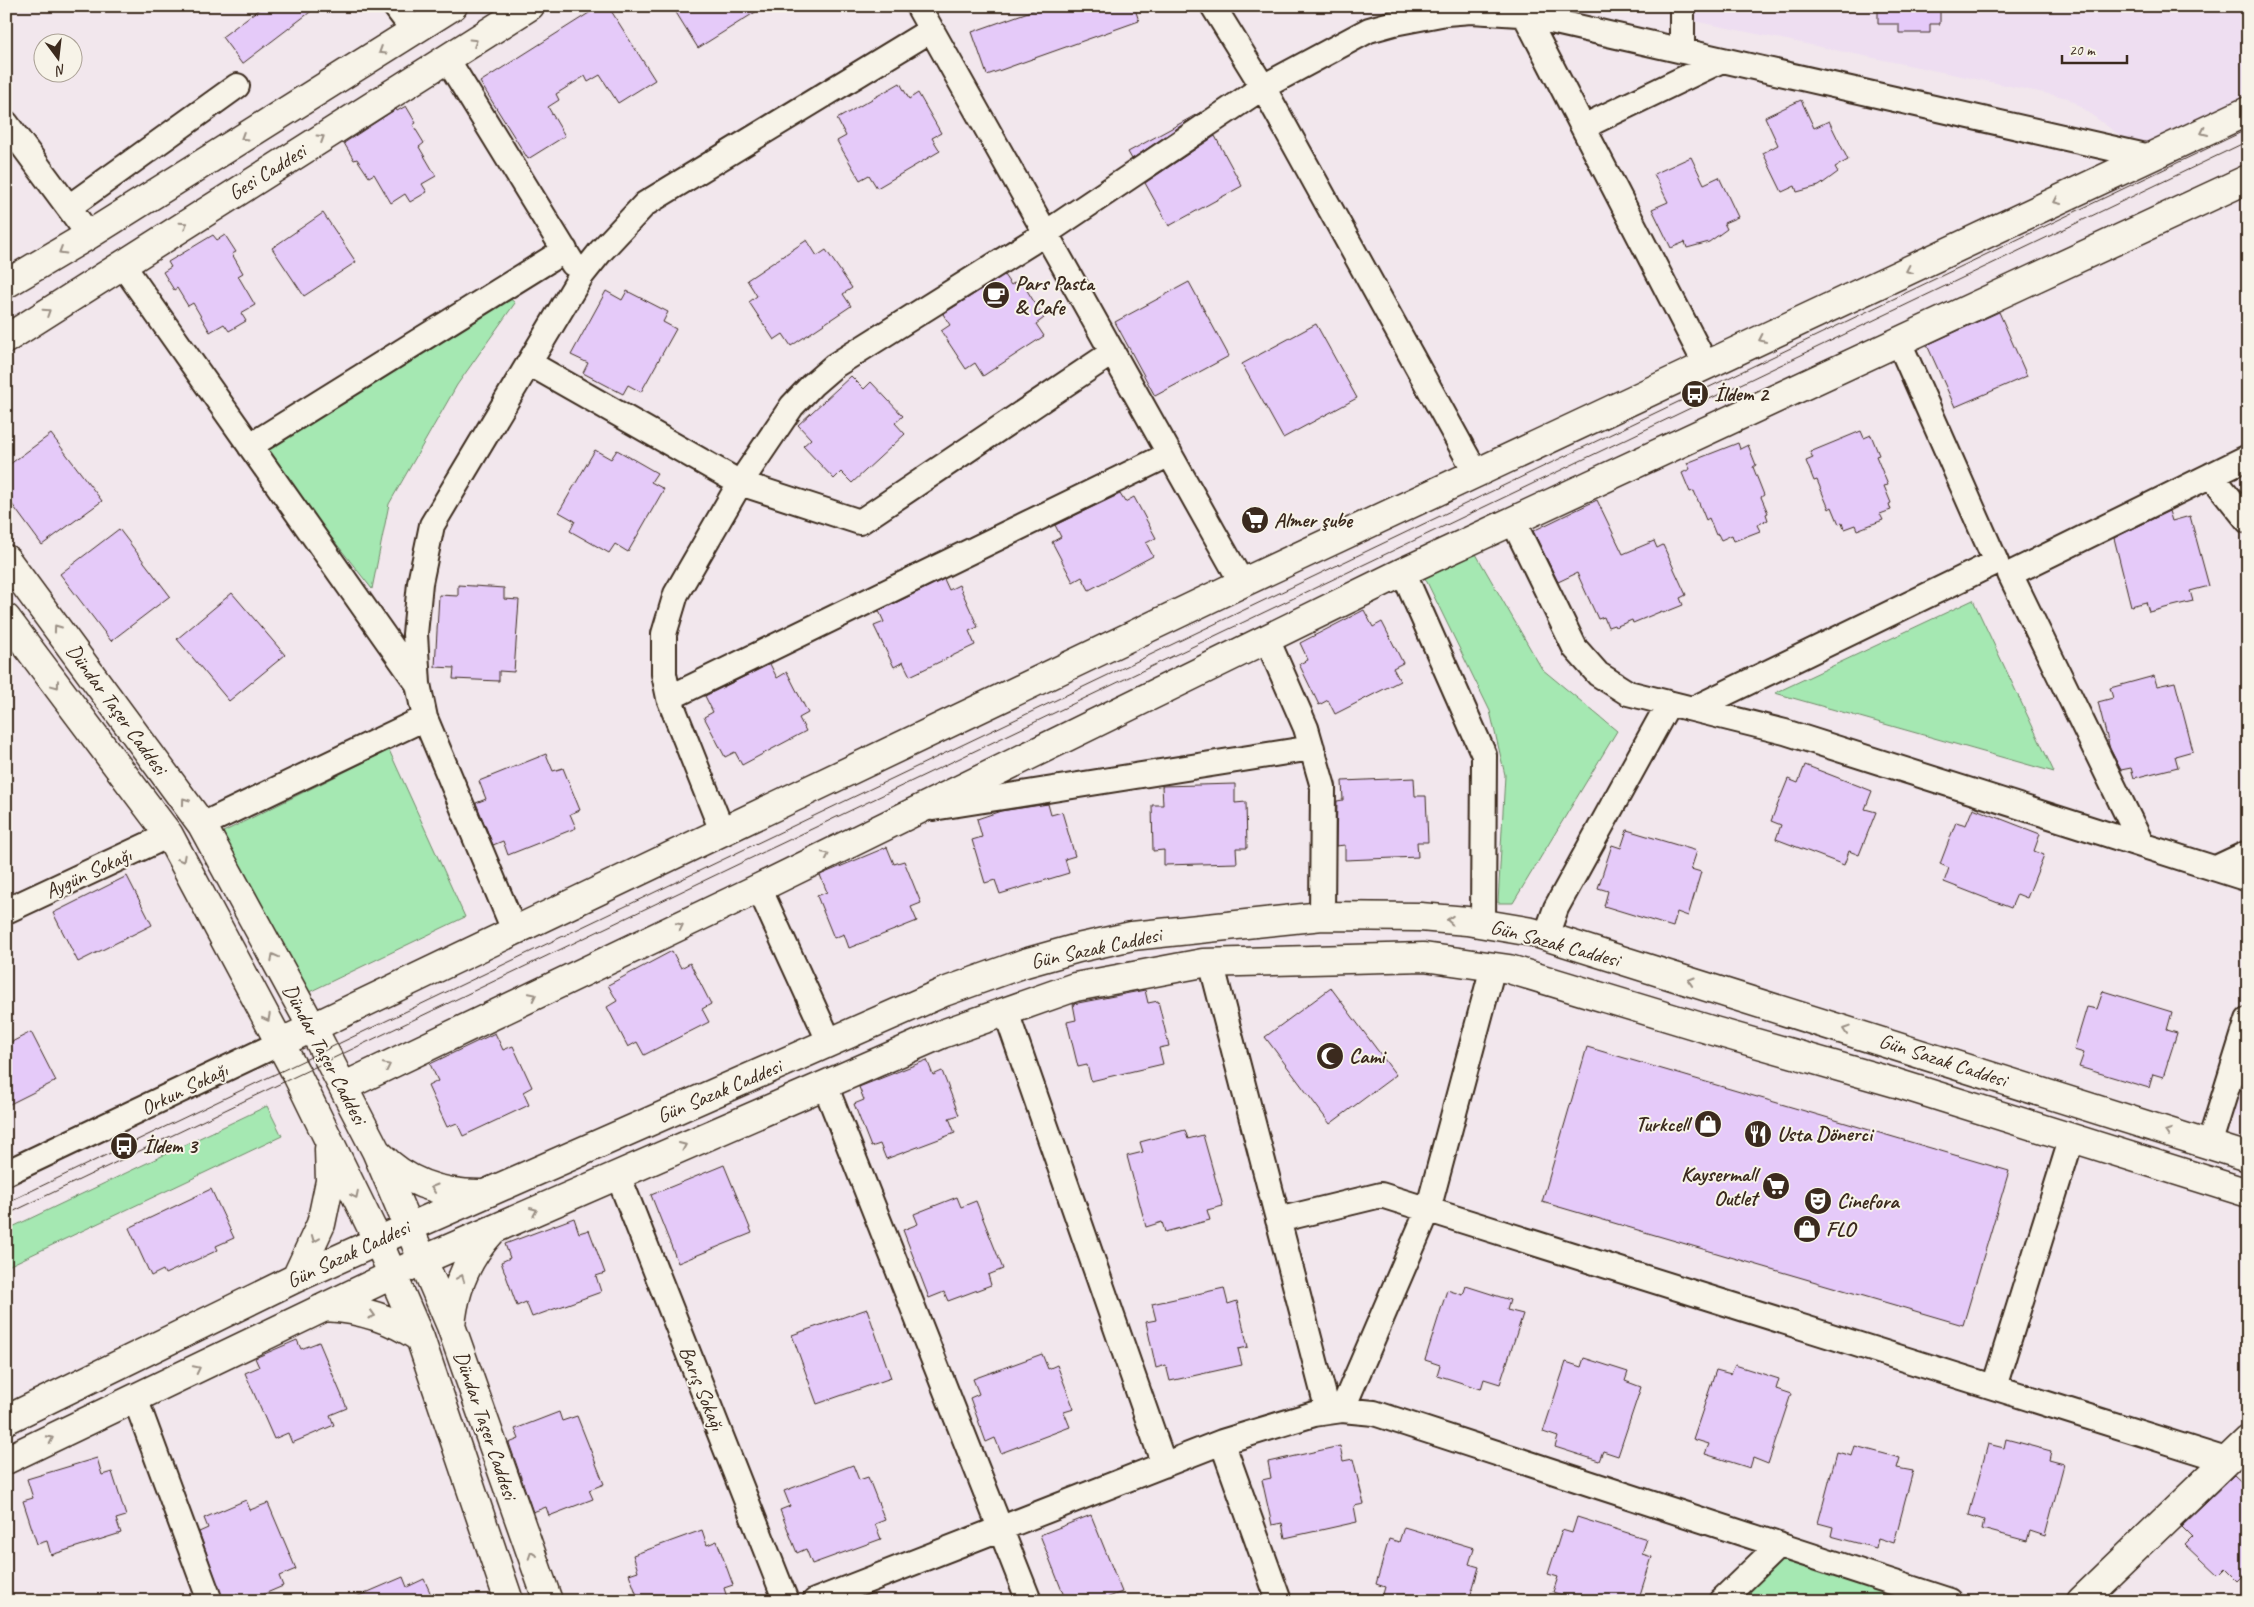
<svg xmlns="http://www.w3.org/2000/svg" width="2254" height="1607" viewBox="0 0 2254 1607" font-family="Caveat,sans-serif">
<rect width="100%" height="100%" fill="#f2e7ed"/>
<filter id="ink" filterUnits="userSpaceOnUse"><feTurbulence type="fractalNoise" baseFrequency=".02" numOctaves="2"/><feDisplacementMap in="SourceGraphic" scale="10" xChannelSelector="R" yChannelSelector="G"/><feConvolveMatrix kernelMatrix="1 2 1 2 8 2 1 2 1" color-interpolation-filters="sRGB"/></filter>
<g filter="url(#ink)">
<path fill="#eedef1" d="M1684,6h564v104l-98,47 -82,-59 -384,-79z
M2248,1074v44l-15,-3z"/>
<path fill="#a5e8b2" stroke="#708968" d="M506,295l9,8 -58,82 -68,119 -17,85 -115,-146z
M1476,554l66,115 75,62 -104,172h-15l7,-128 -15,-64 -65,-133z
M1973,600l81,172 -279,-79z
M389,750l76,167 -162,78 -80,-163z
M267,1106l15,30 -276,131v-37z
M1776,1555l139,46h-178z"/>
<path fill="#e5caf9" stroke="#3b2a1e" d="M263,6h55l-76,58 -20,-27z
M600,6h8l47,74 -37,23 -18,-28 -12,7 -3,-6 -29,18 3,6 -11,7 17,29 -37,23 -48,-77z
M672,6h93l-67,42z
M1045,6h89l5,15 -152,54 -15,-43z
M1878,6h62v18h-10v9h-31v-9h-21z
M900,83l9,16 9,-6 23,40 -9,5 8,13 -63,37 -8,-13 -9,5 -23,-39 9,-5 -9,-17z
M1801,100l13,28 15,-7 19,39 -13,7 3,5 -19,14 -22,6 -2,-6 -13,6 -19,-39 15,-8 -13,-28z
M406,106l10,17 -3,2 11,18 -5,4 17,29 -14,8 5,8 -17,10 -5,-8 -14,9 -17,-29 -5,3 -12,-18 -3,1 -10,-17 52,-34 1,2z
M1201,112l-69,47 -4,-7z
M1215,136l27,50 -73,40 -24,-43z
M1691,157l13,27 15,-7 19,40 -14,6 3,6 -18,13 -22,6 -2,-6 -14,6 -19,-39 16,-7 -14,-28z
M323,213l33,49 -52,34 -32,-48z
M213,235l4,5 8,-5 11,17 -4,2 11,19 -5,3 17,29 -14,8 5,8 -17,10 -5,-7 -14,8 -17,-29 -5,3 -11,-18 -3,2 -11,-18 8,-5 -3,-5z
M807,240l10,16 9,-6 26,38 -9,6 8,12 -60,40 -8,-12 -9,6 -25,-38 8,-6 -10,-16z
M1004,275l7,10 9,-6 24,39 -8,6 8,12 -61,40 -8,-13 -9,6 -25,-38 9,-6 -7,-11z
M1189,282l40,74 -74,40 -40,-74z
M606,291l16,9 5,-9 41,21 -5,10 13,7 -35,63 -13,-7 -5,9 -40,-21 5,-10 -17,-8z
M1999,312l28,64 -72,31 -28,-62z
M1316,324l41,74 -74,40 -41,-74z
M851,376l13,13 7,-7 32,34 -8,7 10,11 -53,49 -11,-11 -7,7 -31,-33 8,-7 -13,-14z
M1861,431l3,7 7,-3 8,20 -3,1 12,29 -4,1 7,17 -2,1 2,6 -11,4 3,6 -26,10 -2,-5 -11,4 -2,-6 -3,1 -7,-17 -3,2 -12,-29 -3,1 -8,-20 7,-3 -3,-6z
M51,434l51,67 -60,44 -36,-49v-29z
M1738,443l2,6 8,-4 8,20 -3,2 11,28 -3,2 7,16 -2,1 2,6 -11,5 3,6 -26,10 -2,-6 -11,5 -3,-6 -2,1 -7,-17 -3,2 -12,-29 -4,1 -8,-19 8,-4 -3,-6z
M595,450l16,9 6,-9 40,23 -6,9 13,7 -36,63 -13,-8 -6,9 -39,-22 5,-10 -16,-9z
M1120,494l5,8 9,-5 22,41 -10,5 7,13 -64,34 -7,-13 -9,5 -21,-40 9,-5 -6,-12z
M1597,500l26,54 31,-13 3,7 6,-3 23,50 -6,3 3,7 -20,8 -1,-2 -29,12 -1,-3 -17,7 -1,-2 -6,2 -4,-10 -6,2 -21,-46 -19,9 -25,-51z
M2169,511l3,10 18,-5 19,70 -19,5 3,10 -44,11 -3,-10 -15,4 -17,-68z
M119,529l51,67 -59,45 -51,-67z
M944,579l5,11 10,-5 19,42 -9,4 6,14 -65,31 -7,-14 -9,5 -20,-41 10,-4 -5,-11z
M458,585l46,3v11l15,1 -5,72 -15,-1v10l-46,-2 1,-11 -19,-1 4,-72 19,1z
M232,593l53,62 -56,46 -52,-62z
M1364,610l9,17 9,-5 21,41 -10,5 7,13 -65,33 -7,-14 -9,5 -20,-41 9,-4 -8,-17z
M770,664l7,14 10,-6 21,41 -9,5 7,13 -64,34 -7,-13 -10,5 -21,-40 9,-5 -8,-16z
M2154,676l3,10 18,-4 18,69 -18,5 3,11 -44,11 -3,-10 -10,2 -11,-21 -12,-47 15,-4 -3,-10z
M546,754l7,17 10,-3 17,42 -10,4 6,14 -68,27 -5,-14 -10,4 -2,-5 -15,-37 10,-4 -7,-18z
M1805,765l67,26 -7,18 11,3 -17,43 -10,-4 -5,14 -68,-26 5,-14 -10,-4 17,-42 10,4z
M1414,778l1,18h11l2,46h-11l1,15 -73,3v-15l-9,1 1,-45 6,-1 -1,-19z
M1235,784v19l11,-1 1,46h-11l1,15 -73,2v-15l-11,1 -1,-46h11l-1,-19z
M1048,804l3,11 11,-3 13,44 -10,3 4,14 -69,21 -5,-14 -10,3 -13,-43 10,-3 -5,-18 24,-8z
M1973,808l67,26 -6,17 10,4 -17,43 -10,-4 -6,14 -67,-26 5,-14 -9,-4 16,-42 10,3z
M1627,830l70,21 -6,18 10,3 -13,44 -11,-4 -4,15 -69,-21 4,-15 -10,-3 14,-43 9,3z
M887,847l7,17 10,-3 17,42 -10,4 6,14 -68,27 -5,-14 -10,4 -17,-42 10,-4 -7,-17z
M127,876l25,49 -74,37 -25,-49z
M672,951l9,17 9,-5 21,41 -9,5 7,13 -65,33 -7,-13 -9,5 -21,-40 10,-6 -9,-16z
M1331,988l65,87 -66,49 -65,-87z
M1145,990l3,13 10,-2 11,45 -10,2 4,16 -72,17 -4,-16 -9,2 -11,-45 9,-2 -3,-16z
M2103,991l69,21 -5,18 10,3 -14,44 -10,-3 -4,14 -70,-21 5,-14 -10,-3 13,-43 10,2z
M31,1032l25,49 -50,25v-61z
M495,1033l8,17 10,-4 19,41 -9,5 6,13 -66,31 -6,-13 -10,4 -19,-41 10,-5 -8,-17z
M1587,1047l422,124 -46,154 -421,-123z
M927,1060l6,15 9,-4 17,44 -10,3 6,15 -69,26 -6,-15 -9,3 -17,-43 10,-4 -5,-13z
M1185,1130l3,9 15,-4 20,71 -16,4 3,10 -45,12 -3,-10 -16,5 -19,-71 16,-4 -3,-10z
M724,1165l28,68 -74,30 -27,-68z
M211,1189l23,49 -18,8 2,4 -15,7 -38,17 -2,-4 -12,6 -22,-48z
M957,1197l4,10 15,-6 27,68 -15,6 3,10 -43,16 -4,-9 -15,6 -26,-68 15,-6 -4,-10z
M574,1218l5,15 10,-3 16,43 -9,3 5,16 -69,25 -6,-15 -9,4 -16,-44 9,-4 -5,-14z
M1466,1286l44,14 -3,10 16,4 -23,70 -16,-5 -3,10 -44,-14 3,-10 -15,-5 22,-70 16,5z
M1224,1288l4,16 9,-3 11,46 -10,2 4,16 -72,16 -4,-16 -10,3 -10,-46 10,-2 -4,-16z
M867,1309l24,69 -74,26 -25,-69z
M297,1340l4,9 18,-7 28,66 -17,7 4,10 -42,18 -4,-10 -14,6 -29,-66 14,-6 -4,-9z
M1042,1354l6,15 9,-4 17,44 -10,3 6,15 -69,26 -6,-15 -9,4 -16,-44 9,-4 -6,-15z
M1584,1358l44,14 -3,9 16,6 -23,69 -15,-5 -4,10 -44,-14 3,-10 -15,-5 23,-70 15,5z
M1735,1365l44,14 -3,10 15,5 -23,70 -15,-6 -3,10 -45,-14 4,-10 -16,-5 23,-69 15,4z
M559,1412l3,9 15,-5 27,68 -15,6 4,9 -44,17 -3,-9 -13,5 -24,-69 10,-4 -4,-10z
M2006,1439l45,12 -2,9 15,4 -19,72 -15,-5 -3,10 -45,-12 2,-9 -15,-5 19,-71 16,4z
M1340,1446l3,15 10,-2 11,45 -10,2 3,16 -72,16 -3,-15 -10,2 -10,-45 9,-2 -3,-16z
M1855,1446l45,12 -3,10 16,3 -19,72 -16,-5 -2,10 -45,-12 2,-9 -15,-4 19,-71 15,4z
M97,1458l5,17 10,-3 14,44 -10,3 5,14 -70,22 -4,-14 -10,3 -14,-43 10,-3 -6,-19z
M853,1465l6,15 9,-3 17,43 -10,4 6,15 -69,25 -6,-15 -9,4 -17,-43 10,-4 -6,-15z
M2234,1475l14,13v81l-11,11 -11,-11 -7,7 -34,-32 7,-7 -11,-11z
M246,1500l4,10 18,-7 28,66 -17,7 4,10 -35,15h-9l-2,-7 -14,6 -24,-68 9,-4 -4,-10z
M1091,1515l31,77 -24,9h-32l-26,-66z
M1577,1517l70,22 -5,15 10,3 -14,44h-58l-27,-9 5,-15 -10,-3 14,-44 10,3z
M1404,1527l70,21 -5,16 10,3 -10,34h-88l4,-14 -9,-3 13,-45 10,3z
M702,1530l5,15 10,-4 16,44 -9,3 4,13h-89l-10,-27 9,-3 -5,-16z
M403,1577l4,10 17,-8 10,22h-87z"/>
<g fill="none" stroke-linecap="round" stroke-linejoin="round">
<g stroke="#3b2a1e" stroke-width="28">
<path id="street" d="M395,6l19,25
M918,6l324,577
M1213,6l50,81 213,386
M1682,6v45
M1525,15l181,350
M447,59l126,205
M6,123l83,112
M1583,127l139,-67
M69,207l168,-121
M122,264l296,420
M529,363l211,120 120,39 253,-170
M250,446l315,-196
M2211,475l37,46
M1513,521l62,127 23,26 30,19 157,39 463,147
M1403,572l81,183 -1,168
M1267,639l39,89 17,59 -1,129
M669,698l501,-244
M1693,709l303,-147 -97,-220
M933,808l379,-60
M202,825l223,-107
M722,831l-53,-133 -5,-24v-40l12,-40 64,-111 52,-77 20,-21 22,-19 212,-133 217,-146 106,-57 25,-7 52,-10 25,-2 49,3 630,143
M2142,845l-132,-271 238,-117
M2216,868l32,-15
M759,888l71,155
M6,911l163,-76
M514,930l-89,-212 -7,-34 -3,-50 5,-51 12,-58 149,-249 20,-25 44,-47 286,-174
M1546,936l10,-28 113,-205
M1211,962l117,449
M1006,1012l158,453
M825,1085l204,516
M2209,1145l39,-125
M6,1173l274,-130
M618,1175l168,426
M1278,1220l103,-25 845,265
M1994,1387l78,-250
M135,1398l75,203
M1342,1410l86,-200 65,-243
M1222,1442l57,159
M815,1601l407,-159 92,-28 28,-4 32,3 576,188
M1721,1601l58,-56"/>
</g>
<g stroke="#3b2a1e" stroke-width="31">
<path id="secondary" d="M6,284l83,-49 364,-229
M6,339l524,-333
M6,559l196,266 110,202 64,124 75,175 97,275
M6,618l163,217 128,240 81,166 42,97 89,263
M280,1043l962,-460 1006,-472
M343,1087l416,-199 644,-316 845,-393
M379,1154c27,29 63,40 101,40
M296,1278l25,-54 9,-43 -1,-32
M325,1307c35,2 66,11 95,31
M451,1326c3,-37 16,-68 41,-95
M6,1420l290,-142 82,-37 566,-249 81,-29 53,-15 54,-12 190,-20 98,1 47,4 65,11 716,225
M6,1460l417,-200 519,-226 133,-47 128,-24 221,-6 85,12 205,62 182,52 352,110
M2081,1601l167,-161"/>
</g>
<use href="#street" stroke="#f7f3e8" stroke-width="24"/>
<use href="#secondary" stroke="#f7f3e8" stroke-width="28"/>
<path stroke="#3b2a1e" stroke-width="1" d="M6,1203l2242,-1074
M6,1215l2242,-1074"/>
</g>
<defs><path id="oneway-chevron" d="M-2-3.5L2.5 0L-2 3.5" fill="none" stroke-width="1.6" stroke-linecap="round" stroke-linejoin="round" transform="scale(1.25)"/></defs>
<g stroke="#998e83">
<use href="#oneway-chevron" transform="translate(474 42) rotate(-32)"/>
<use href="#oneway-chevron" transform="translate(382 51) rotate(148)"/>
<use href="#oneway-chevron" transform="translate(2204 132) rotate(155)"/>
<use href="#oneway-chevron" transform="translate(244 137) rotate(148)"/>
<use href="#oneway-chevron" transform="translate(321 138) rotate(-32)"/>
<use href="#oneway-chevron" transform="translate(2057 201) rotate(155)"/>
<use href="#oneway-chevron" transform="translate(184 225) rotate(-33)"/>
<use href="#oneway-chevron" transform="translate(62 251) rotate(149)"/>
<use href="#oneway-chevron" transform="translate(1909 270) rotate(155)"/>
<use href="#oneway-chevron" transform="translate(47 312) rotate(-33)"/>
<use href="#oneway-chevron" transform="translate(1762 339) rotate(155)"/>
<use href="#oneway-chevron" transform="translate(57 628) rotate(-126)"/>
<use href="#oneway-chevron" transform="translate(56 685) rotate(53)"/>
<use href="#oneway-chevron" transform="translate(185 801) rotate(-126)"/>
<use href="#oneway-chevron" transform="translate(826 855) rotate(-26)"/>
<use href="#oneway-chevron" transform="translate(182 859) rotate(62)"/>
<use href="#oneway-chevron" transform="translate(1450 920) rotate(-176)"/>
<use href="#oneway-chevron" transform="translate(680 926) rotate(-26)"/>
<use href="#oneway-chevron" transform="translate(274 957) rotate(-118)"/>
<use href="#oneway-chevron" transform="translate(1691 981) rotate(-163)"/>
<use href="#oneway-chevron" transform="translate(533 996) rotate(-26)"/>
<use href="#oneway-chevron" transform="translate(267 1018) rotate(62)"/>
<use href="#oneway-chevron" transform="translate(1846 1030) rotate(-162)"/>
<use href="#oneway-chevron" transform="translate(387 1066) rotate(-26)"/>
<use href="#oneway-chevron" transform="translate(2168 1132) rotate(-162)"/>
<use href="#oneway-chevron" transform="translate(683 1146) rotate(-24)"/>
<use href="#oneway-chevron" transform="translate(434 1188) rotate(-163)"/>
<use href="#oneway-chevron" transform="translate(355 1195) rotate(64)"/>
<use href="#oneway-chevron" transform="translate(534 1211) rotate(-23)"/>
<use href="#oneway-chevron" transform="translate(315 1239) rotate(112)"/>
<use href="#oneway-chevron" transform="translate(461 1278) rotate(-68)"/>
<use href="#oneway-chevron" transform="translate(372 1315) rotate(17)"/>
<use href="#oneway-chevron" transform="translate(197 1369) rotate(-26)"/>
<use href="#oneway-chevron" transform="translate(50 1439) rotate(-26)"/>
<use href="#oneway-chevron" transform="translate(532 1555) rotate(-109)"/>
</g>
</g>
<defs>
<g id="cafe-disc" transform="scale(1.4375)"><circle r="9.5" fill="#3b2a1e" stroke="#f7f3e8"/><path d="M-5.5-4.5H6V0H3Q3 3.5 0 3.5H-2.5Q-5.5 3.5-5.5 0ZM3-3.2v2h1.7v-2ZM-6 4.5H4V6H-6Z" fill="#fff"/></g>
<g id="bus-disc" transform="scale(1.4375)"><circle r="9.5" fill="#3b2a1e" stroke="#f7f3e8"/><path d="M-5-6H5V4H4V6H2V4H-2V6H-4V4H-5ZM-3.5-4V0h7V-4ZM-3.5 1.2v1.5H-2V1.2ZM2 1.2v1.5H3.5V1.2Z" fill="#fff"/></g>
<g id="supermarket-disc" transform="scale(1.4375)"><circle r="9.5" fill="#3b2a1e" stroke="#f7f3e8"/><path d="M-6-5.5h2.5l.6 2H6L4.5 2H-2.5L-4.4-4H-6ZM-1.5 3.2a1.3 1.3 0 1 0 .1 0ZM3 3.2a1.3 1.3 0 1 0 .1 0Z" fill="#fff"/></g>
<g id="mosque-disc" transform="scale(1.4375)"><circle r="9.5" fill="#3b2a1e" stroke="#f7f3e8"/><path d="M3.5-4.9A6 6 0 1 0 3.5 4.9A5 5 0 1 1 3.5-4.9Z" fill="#fff"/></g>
<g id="shop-disc" transform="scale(1.4375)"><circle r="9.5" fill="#3b2a1e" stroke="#f7f3e8"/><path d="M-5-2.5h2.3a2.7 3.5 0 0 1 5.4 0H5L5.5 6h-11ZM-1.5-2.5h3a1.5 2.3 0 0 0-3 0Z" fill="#fff"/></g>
<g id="restaurant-disc" transform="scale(1.4375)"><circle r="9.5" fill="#3b2a1e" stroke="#f7f3e8"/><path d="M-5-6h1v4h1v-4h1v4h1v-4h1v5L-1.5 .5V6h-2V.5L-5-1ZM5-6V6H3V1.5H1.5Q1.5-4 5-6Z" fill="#fff"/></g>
<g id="theatre-disc" transform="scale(1.4375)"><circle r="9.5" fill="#3b2a1e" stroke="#f7f3e8"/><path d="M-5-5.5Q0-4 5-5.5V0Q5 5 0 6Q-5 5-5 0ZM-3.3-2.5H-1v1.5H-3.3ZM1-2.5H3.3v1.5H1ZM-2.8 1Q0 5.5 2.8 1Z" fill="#fff"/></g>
</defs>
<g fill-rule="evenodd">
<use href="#cafe-disc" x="996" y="295"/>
<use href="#bus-disc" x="1695" y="394"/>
<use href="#supermarket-disc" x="1255" y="520"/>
<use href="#mosque-disc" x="1330" y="1056"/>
<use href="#shop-disc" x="1708" y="1124"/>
<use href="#restaurant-disc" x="1758" y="1134"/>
<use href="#bus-disc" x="124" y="1146"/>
<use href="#supermarket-disc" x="1776" y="1186"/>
<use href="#theatre-disc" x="1818" y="1201"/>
<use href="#shop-disc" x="1807" y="1229"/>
</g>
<g text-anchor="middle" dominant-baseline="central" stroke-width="4" stroke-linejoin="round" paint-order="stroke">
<g font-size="21" fill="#3b2a1e" stroke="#f7f3e8">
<text transform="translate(267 172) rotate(-32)">Gesi Caddesi</text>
<text transform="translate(117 709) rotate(54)">Dündar Taşer Caddesi</text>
<text transform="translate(88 873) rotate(-25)">Aygün Sokağı</text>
<text transform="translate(1555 943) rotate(15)">Gün Sazak Caddesi</text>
<text transform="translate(1096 948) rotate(-12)">Gün Sazak Caddesi</text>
<text transform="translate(325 1054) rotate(62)">Dündar Taşer Caddesi</text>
<text transform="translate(1943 1060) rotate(18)">Gün Sazak Caddesi</text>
<text transform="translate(184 1089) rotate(-26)">Orkun Sokağı</text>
<text transform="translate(719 1091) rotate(-23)">Gün Sazak Caddesi</text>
<text transform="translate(348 1254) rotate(-25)">Gün Sazak Caddesi</text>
<text transform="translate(702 1388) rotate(68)">Barış Sokağı</text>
<text transform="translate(486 1425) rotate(71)">Dündar Taşer Caddesi</text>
</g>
<g font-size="21" font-weight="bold" fill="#3b2a1e" stroke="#f7f3e8" text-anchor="start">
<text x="1015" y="283">Pars Pasta<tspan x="1015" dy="24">&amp; Cafe</tspan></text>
<text x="1714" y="394">İldem 2</text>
<text x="1274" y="520">Almer şube</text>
<text x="1349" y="1056">Cami</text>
<text x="1689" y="1124" text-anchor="end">Turkcell</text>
<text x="1777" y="1134">Usta Dönerci</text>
<text x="143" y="1146">İldem 3</text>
<text x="1757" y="1174" text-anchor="end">Kaysermall<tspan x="1757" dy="24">Outlet</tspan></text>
<text x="1837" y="1201">Cinefora</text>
<text x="1826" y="1229">FLO</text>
</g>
</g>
<rect width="2254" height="1607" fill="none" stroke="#f7f3e8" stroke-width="25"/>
<rect x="12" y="12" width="2229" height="1582" fill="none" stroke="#3b2a1e" stroke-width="2" filter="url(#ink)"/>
<g transform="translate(58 58) rotate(165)"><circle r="24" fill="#f7f3e8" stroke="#aca397"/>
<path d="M0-4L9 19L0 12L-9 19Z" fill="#3b2a1e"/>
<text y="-8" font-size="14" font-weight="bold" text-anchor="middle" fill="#3b2a1e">N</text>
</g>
<path d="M2062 55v8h65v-8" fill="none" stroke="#3b2a1e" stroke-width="2.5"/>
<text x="2069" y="55" font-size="15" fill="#3b2a1e" stroke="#f7f3e8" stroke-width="4" paint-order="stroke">20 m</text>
</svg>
